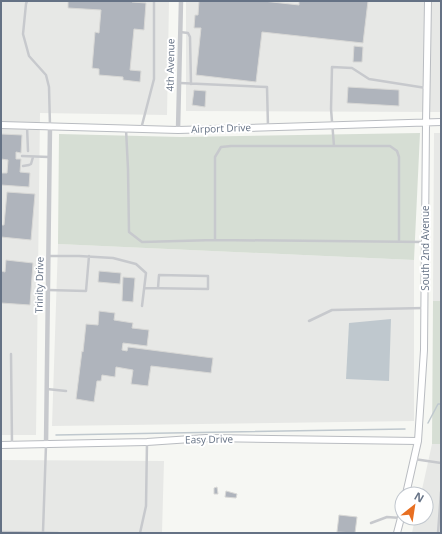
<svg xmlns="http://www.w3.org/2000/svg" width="442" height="534" viewBox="0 0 442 534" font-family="'Open Sans',sans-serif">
<rect width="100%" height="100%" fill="#f6f7f3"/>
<path fill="#e7e8e6" d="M1,1h168l-2,114 -127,-2 -4,322h-35z
M186,1h255v111l-255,-1z
M434,133h7v168h-8z
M58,244l356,16v161l-362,5z
M432,444h9v89h-29l3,-15h11v-24h-5z
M1,460l163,1 -2,72h-161z"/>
<path fill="#d6ded4" d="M420,133l-6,127 -356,-16 1,-110 122,3z
M433,301h8v143h-9z"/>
<path fill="#bfc8ce" d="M391,319l-2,62 -43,-2 3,-56z"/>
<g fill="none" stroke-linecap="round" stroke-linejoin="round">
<path stroke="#bfc8ce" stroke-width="1.5" d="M428,423l10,-19h3
M56,435l349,-6"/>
</g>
<path fill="#afb4bc" stroke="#d8d8d6" d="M68,1h64v1l14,1 -2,27 -10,-1 -4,41 11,1 -1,11 -17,-2v-3l-24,-2v-6l-7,-1 3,-36 4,1 2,-23 -33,-2z
M199,1h64l36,4v-4h69l-5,42 -101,-11 -6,50 -60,-7 5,-47h-7l1,-13h3z
M354,46l9,1 -1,15h-9z
M348,87l51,3v16l-52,-3z
M194,90l12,1 -1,16 -13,-2z
M1,134l21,1 -1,18 -5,-1v7h5l-1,13 10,1 -1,14 -28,-2v-12h6l1,-13 -7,-1z
M7,192l28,2 -4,46 -30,-3v-12h3z
M6,260l27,3 -3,42 -29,-2v-32l4,1z
M99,271l22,2 -1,11 -22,-2z
M123,277l12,1 -2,24 -11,-1z
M99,311l16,2 -1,7 19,3 -1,5 17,2 -2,16 -24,-3 -1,7 5,1 1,-4 85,11 -2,15 -60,-7 -3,20 -17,-2 2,-14 -17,-3 -1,10 -13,-2 -1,6h-4l-3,21 -18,-3 6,-48 1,1 3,-28 12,1z
M217,487l1,7h-4v-6z
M226,491l11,3 -1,4 -11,-1z
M339,515l18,2 -2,16 -18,-1z"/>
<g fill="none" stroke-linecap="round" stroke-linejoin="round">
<g stroke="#b9bcc1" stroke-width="8">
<path id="secondary" d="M1,125l177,5 263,-8
M1,445l146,-3 59,-4 212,3
M406,494l12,-53 6,-91 2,-227 2,-122
M397,533l5,-19"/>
</g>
<path stroke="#c7c9cd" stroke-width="2.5" d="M27,1l-1,3 -3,30 6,22 17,19 3,12 1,39
M180,32l8,1 2,4 1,47
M180,83l87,4 1,40
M27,126l1,25
M126,129l2,40 1,63 13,10 73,-2 210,2
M141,129l13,-50v-78
M334,146l-3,-37 1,-42 20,1 17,11 57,9
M22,156l27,1
M23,166l6,-1 2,-1 2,-7
M215,240v-83l6,-10 10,-1h159l7,5 2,6v84
M48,256h31l34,2 23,6 10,9 -4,33
M145,288l63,1v-13l-49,-1 -1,13
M48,290l38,1 3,-35
M309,321l23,-11 92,-2
M11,354l1,90
M47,389l19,2
M414,459l27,4
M371,523l16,-6 14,1
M1,532l57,1
M43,532l3,-87
M140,533l6,-27 1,-64
M438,533l3,-41"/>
<path stroke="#c7c9cd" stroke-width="4.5" d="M178,130l3,-129
M46,444l4,-318"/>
<use href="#secondary" stroke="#fff" stroke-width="6"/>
</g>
<g text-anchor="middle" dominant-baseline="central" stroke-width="4" stroke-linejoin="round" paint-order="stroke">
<g font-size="10" fill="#657285" stroke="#fff">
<text transform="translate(170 65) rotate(-89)">4th Avenue</text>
<text transform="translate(221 128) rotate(-2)">Airport Drive</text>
<text transform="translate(425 248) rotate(-90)">South 2nd Avenue</text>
<text transform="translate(39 285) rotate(-89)">Trinity Drive</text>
<text transform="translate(209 439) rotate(-1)">Easy Drive</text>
</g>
</g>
<rect width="442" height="534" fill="none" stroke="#657285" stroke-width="4"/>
<g transform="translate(414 506) rotate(30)"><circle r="19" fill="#ffffff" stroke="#c1c7ce"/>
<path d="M0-3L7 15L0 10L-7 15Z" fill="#e86f21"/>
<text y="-6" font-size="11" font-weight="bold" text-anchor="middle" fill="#657285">N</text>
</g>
</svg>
